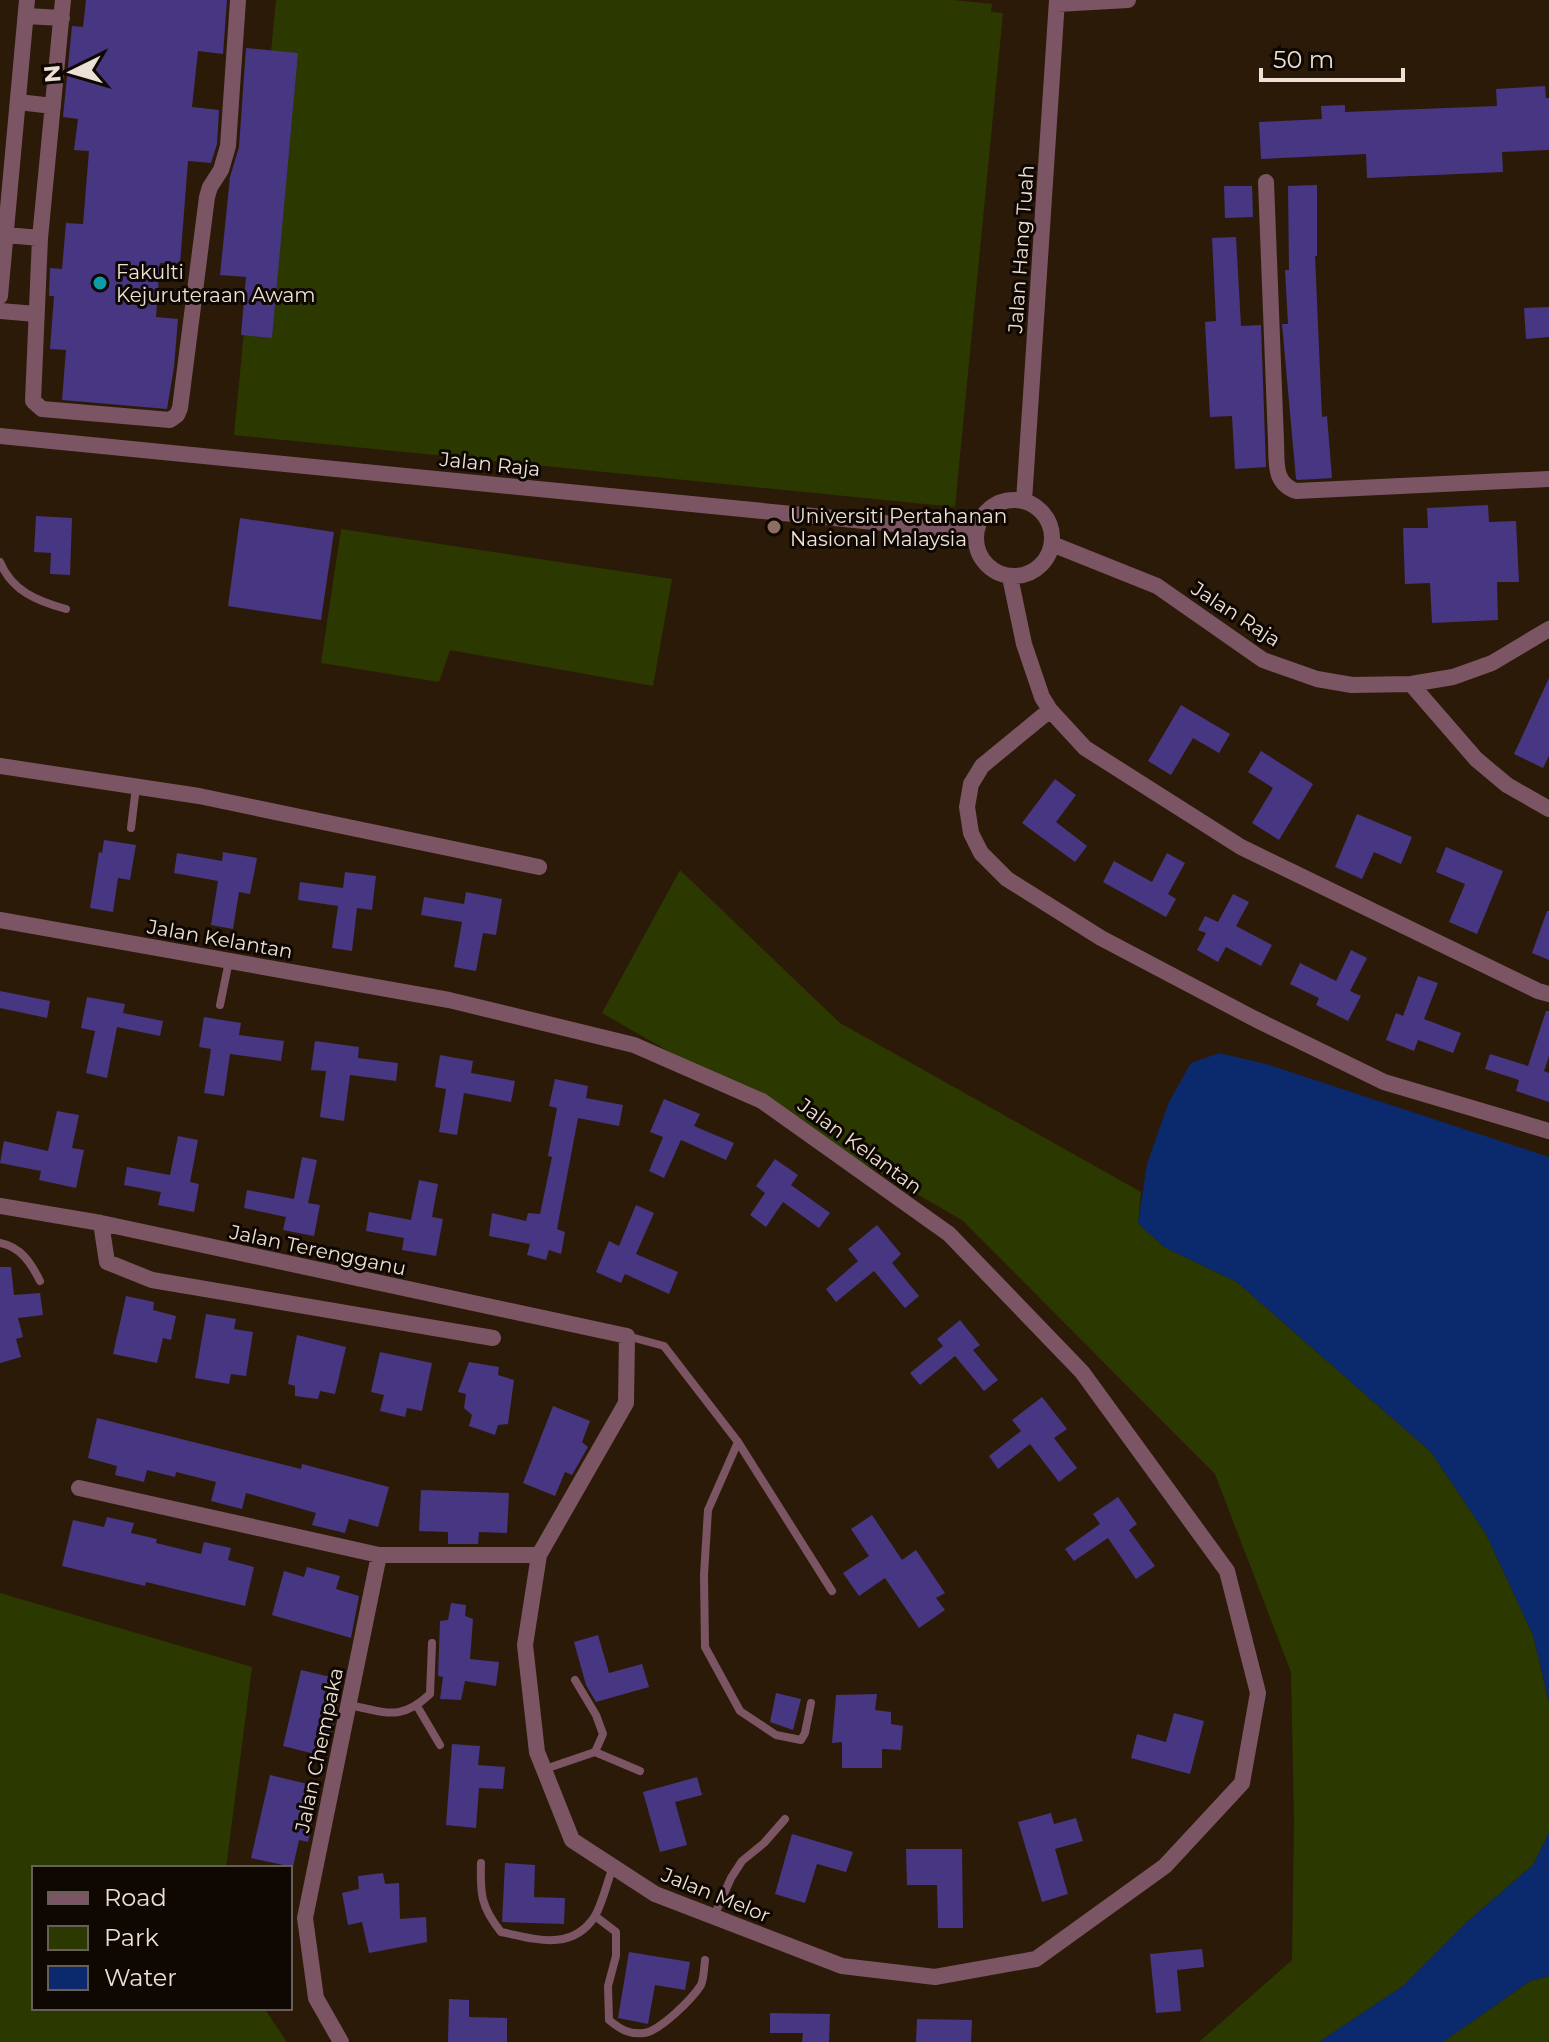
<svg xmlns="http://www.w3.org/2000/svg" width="1549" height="2042" viewBox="0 0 1549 2042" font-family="Montserrat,sans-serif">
<rect width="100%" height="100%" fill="#2c1a08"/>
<path fill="#2b3800" d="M276,0h677l39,4 -1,8 12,1 -48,494 -721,-72z
M341,529l331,50 -19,107 -203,-36 -11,32 -118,-19z
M680,870l160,153 301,169 -3,31 26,24 73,35 194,170 55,82 47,101 16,67v131l-16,32 -65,56 -65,65 -84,56h-120l93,-82 2,-139 -3,-149 -76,-198 -253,-254 -360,-207z
M0,1593l252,74 -26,201h-192v140h230l23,34h-287z
M1549,1976v66h-106l87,-61z"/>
<path fill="#0b296d" d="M1219,1053l47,11 283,93v544l-16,-66 -47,-101 -55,-82 -194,-170 -73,-35 -26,-24 9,-59 22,-62 22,-39z
M1549,1833v143l-19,5 -87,61h-124l84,-56 65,-65 65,-56z"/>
<path fill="#473682" d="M86,0h141l-4,54 -25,-3 -6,56 27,3 -2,34 -6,19 -23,-2 -8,103 -20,-1 -4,54 22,2 -4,48 -7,42 -105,-9 4,-50 -16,-1 4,-53h-5l1,-28 12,1 4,-46 17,1 6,-73 -15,-1 4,-31 -15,-2 9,-91 11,1z
M246,48l52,5 -26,285 -31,-3 5,-58 -26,-2 10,-98 9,-30z
M1545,86l1,12h3v52l-47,2 1,20 -136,6 -1,-24 -105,5 -2,-37 63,-3 -1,-13 24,-1v7l152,-6 -1,-17z
M1317,185v71h-2l7,161 5,-1 5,62 -34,2 -2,-1 -14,-155h6l-3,-54h4l-1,-84z
M1224,186h28l1,31 -28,1z
M1236,237l5,89 20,-1 5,142 -31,2 -3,-53 -22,1 -5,-95 11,-1 -4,-83z
M1549,307v30l-23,2 -2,-31z
M1488,505l1,17 27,-1 3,61h-22l1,38 -66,3 -2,-40 -25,1 -2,-56h25l-1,-20z
M36,516l36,2 -2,57 -20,-1 1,-21 -17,-1z
M240,518l94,14 -13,88 -93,-14z
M1549,678v78l-6,12 -29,-14z
M1181,705l49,29 -11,19 -26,-15 -22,37 -23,-14z
M1261,751l52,33 -34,56 -27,-17 21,-35 -25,-16z
M1055,779l21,16 -20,27 31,24 -12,16 -53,-39z
M1357,814l55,23 -11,27 -27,-12 -12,27 -27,-12z
M104,840l32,5 -6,35 -12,-2 -5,34 -23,-4 9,-56 3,1z
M1446,847l57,24 -26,63 -28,-12 16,-38 -29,-12z
M223,852l34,6 -7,36 -11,-2 -6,37 -22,-4 7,-44 -44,-8 3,-20 45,8z
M1167,853l18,10 -17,31 8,5 -10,18 -63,-35 11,-21 38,21z
M345,872l31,4 -4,34 -15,-2 -5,43 -20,-3 6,-42 -40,-6 2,-18 43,6z
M466,892l36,7 -6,36 -13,-2 -7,38 -22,-4 8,-45 -41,-7 3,-18 40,7z
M1233,894l16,8 -13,24 36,19 -11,21 -35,-19 -8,15 -21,-12 9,-17 -8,-3 7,-14 13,6z
M1547,911h2v49l-17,-7z
M1351,950l16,8 -17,33 11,5 -13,25 -32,-16 3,-7 -29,-14 10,-21 36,18z
M1418,976l20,7 -14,36 37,14 -8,20 -35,-13 -4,11 -28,-11 10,-27 7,3z
M0,991l50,10 -3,17 -47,-10z
M87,997l38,7 -2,9 40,8 -3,15 -43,-9 -10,51 -21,-5 9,-42 -14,-3z
M1546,1011h3v45l-5,15 5,2v29l-33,-11 3,-11 -34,-11 5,-15 38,12z
M204,1017l37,6 -2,12 45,6 -3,20 -51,-7 -6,42 -20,-3 7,-44 -12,-2z
M315,1041l44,6 -1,11 40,5 -2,18 -46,-6 -6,46 -24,-4 6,-46 -15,-1z
M440,1055l33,6 -2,12 44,8 -4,21 -47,-9 -7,42 -18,-3 7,-43 -11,-2z
M555,1079l33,7 -2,12 37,7 -4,21 -41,-8 -21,111 8,3 -4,22 -12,-4 -3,10 -19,-5 3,-11 -41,-8 3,-23 34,8 2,-8 12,1 12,-57 -4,-1 9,-48 -8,-2z
M664,1099l36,15 -6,12 40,17 -8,17 -45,-20 -17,38 -15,-7 14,-34 -13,-5z
M57,1111l22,4 -7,33 12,2 -8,38 -37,-8 2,-9 -41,-8 4,-22 44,10z
M178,1136l20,4 -8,42 9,2 -5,28 -36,-7 3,-13 -37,-7 3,-18 43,8z
M302,1157l15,3 -9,43 12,2 -6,31 -31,-6 3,-13 -42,-9 3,-18 47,9z
M775,1159l23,16 -7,10 39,28 -11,15 -36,-26 -17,25 -16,-12 15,-22 -9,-7z
M419,1180l19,4 -6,33 11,2 -7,37 -34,-6 2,-12 -38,-7 3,-19 42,8z
M636,1205l18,8 -18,41 42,18 -9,22 -44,-20 -4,9 -25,-11 13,-31 10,5z
M877,1225l24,29 -9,9 27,33 -14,12 -31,-37 -38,31 -10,-13 32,-28 -10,-12z
M0,1267h11l3,28 26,-2 3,22 -25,3 5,19 -7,2 5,18 -21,6z
M126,1296l28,6 -1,8 23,6 -5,24 -8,-2 -6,25 -44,-9z
M206,1314l30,5 -2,10 19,3 -7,44 -15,-2 -2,10 -34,-6z
M960,1320l20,25 -7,5 25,30 -14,11 -29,-35 -35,29 -10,-12 33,-27 -6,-7z
M297,1335l49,12 -11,47 -15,-3 -2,8 -23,-3v-10l-7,-2z
M380,1352l52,11 -10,48 -15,-3 -2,9 -25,-6 4,-16 -13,-3z
M469,1362l30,5 -1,8 16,5 -6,44 -10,1 -3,10 -26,-9 3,-11 -8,-7 2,-14 -8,-2z
M1042,1397l25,32 -13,9 23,30 -18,14 -29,-38 -32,25 -9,-13 32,-25 -9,-11z
M553,1406l37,15 -8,21 6,5 -16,28 -7,-3 -10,24 -32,-13z
M97,1418l204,51 1,-5 87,23 -11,40 -29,-8 -4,14 -33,-8 4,-12 -70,-20 -4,16 -31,-8 5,-19 -40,-10 -1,5 -28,-7 -3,12 -29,-7 2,-9 -29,-8z
M421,1490l88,3 -2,40 -28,-1 -1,12h-30v-12l-29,-1z
M1118,1497l19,27 -8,6 26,36 -19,13 -28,-41 -34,23 -9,-12 35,-25 -7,-10z
M872,1515l30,45 14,-10 29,43 -9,5 9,12 -26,18 -34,-50 -26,18 -16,-23 26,-17 -18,-27z
M107,1517l27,6 -3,10 26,6 -1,4 45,11 3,-12 27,6 -3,12 26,7 -9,39 -99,-24 -1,4 -83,-20 11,-46 31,7z
M307,1567l33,9 -4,13 23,7 -8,42 -79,-23 12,-44 20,6z
M451,1603l15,2 -1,11 8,3 -3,40 29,3 -3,24 -31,-5 -4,19 -21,-1 3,-22 -5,-1 2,-55 8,-1z
M598,1635l11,38 33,-9 7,23 -53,15 -10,-17 -12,-43z
M301,1670l34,8 -5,23 8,2 -6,30 -12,-3 -5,24 -32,-8z
M776,1693l25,6 -8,31 -23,-8z
M877,1694l-2,16 16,2v12l12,2 -2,24 -19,-1v19h-40v-26l-10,1 4,-48z
M1174,1713l30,8 -14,53 -59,-16 6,-24 29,8z
M452,1744l28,2 -2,19 27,2 -2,22 -24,-1 -3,40 -30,-3z
M270,1775l42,10 -6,28 8,2 -6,27 -9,-2 -6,27 -42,-9z
M697,1777l5,18 -27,7 12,43 -27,7 -17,-60z
M1051,1813l3,11 22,-6 7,23 -28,8 13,45 -26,8 -24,-80z
M792,1834l61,18 -7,20 -29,-8 -12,39 -30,-9z
M906,1849h56l1,79h-25l-1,-43h-30z
M505,1863l30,2 -1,32 31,1 -1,26 -62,-2z
M383,1873l2,11 14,-1 1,36 26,-2 1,25 -58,11 -7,-31 -14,3 -6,-32 17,-4 -1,-13z
M1202,1949l2,18 -27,3 4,41 -25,2 -6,-59z
M629,1952l61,10 -5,28 -30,-5 -7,39 -30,-6z
M449,1999l20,1v17l38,1v24h-59z
M770,2013l60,1 -1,28h-27l1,-9h-33z
M917,2019l55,1 -1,22h-55z"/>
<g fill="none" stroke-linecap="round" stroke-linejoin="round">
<path stroke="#7b5564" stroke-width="8" d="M0,562c12,29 37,39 66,47
M131,828l5,-41
M220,1005l9,-44
M0,1243c21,4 31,20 40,38
M627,1336l37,10 74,96 94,149
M738,1442l-30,68 -4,65 1,72 35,64 36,24 25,5 4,-7 6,-30
M575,1680l21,35 7,19 -8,18
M349,1705c37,7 51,17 81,-11l2,-51
M417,1706l23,39
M545,1769l50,-17 45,19
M481,1863c-1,31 0,44 20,69 34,7 71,20 94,-16 8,-14 12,-34 18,-49
M595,1916l21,16v24l-8,30 1,34c11,9 20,15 35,13 16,-2 48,-34 57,-48 3,-7 3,-17 4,-25
M714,1916l17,-38 11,-17 22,-18 21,-24"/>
<path stroke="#7b5564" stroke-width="16" d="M63,0l-23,238 -7,163 9,8 128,11 7,-5 3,-7 27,-211 3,-10 11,-17 7,-24 10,-146
M1057,4l71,-4
M26,16l36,2
M18,102l35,4
M1266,182l10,259c1,21 -3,42 20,50l253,-12
M6,235l34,3
M0,296l27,-296
M0,311l36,3
M0,436l976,96
M976 538a38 38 0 1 1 76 0a38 38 0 1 1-76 0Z
M1024,501l33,-501
M1052,544l105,42 106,74 54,19 35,6 59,-1 42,-7 39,-14 57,-34
M1010,577l14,67 18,53 8,13 35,38 156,99 297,144 11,3
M1411,684l65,75 31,26 42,24
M1050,710l-68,56 -11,18 -4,23 4,26 10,20 26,26 94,59 154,81 129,63 165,49
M0,766l199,30 340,71
M0,920l449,80 185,45 128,56 187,133 133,138 145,199 31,122 -16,90 -77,83 -129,93 -101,18 -93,-11 -187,-72 -83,-54 -35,-88 -12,-107 14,-90 87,-152 1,-67 -526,-113 -101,-17
M101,1223l6,39 45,18 341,58
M79,1488l300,67h160
M341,2042l-25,-44 -11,-80 74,-363"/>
</g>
<circle fill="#0f9aa8" stroke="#0e0702" stroke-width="3" cx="100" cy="283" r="8"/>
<circle fill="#8d6e63" stroke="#0e0702" stroke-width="3" cx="774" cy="527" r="8"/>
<g text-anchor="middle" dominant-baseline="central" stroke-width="6" stroke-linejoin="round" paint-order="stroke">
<g font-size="20" fill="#ede0d5" stroke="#0e0702">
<text transform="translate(1021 249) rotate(-86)">Jalan Hang Tuah</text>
<text transform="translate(490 464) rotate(6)">Jalan Raja</text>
<text transform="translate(1236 614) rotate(33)">Jalan Raja</text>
<text transform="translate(220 939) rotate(10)">Jalan Kelantan</text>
<text transform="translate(860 1146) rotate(36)">Jalan Kelantan</text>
<text transform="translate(318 1250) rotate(12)">Jalan Terengganu</text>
<text transform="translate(319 1750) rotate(-78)">Jalan Chempaka</text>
<text transform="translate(716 1895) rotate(22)">Jalan Melor</text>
</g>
<g font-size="20" fill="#ede0d5" stroke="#0e0702" text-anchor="start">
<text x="116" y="272">Fakulti<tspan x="116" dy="23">Kejuruteraan Awam</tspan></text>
<text x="790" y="516">Universiti Pertahanan<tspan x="790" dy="23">Nasional Malaysia</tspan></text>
</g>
</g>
<rect x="32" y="1866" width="260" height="144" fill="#0e0702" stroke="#675e56" stroke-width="2"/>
<rect x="48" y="1892" width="40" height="12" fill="#7b5564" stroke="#675e56" stroke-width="2"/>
<text x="104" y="1906" font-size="24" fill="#ede0d5">Road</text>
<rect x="48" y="1926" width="40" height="24" fill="#2b3800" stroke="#675e56" stroke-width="2"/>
<text x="104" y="1946" font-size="24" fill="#ede0d5">Park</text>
<rect x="48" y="1966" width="40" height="24" fill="#0b296d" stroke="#675e56" stroke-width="2"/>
<text x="104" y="1986" font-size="24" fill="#ede0d5">Water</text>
<g transform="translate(72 72) rotate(265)" stroke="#0e0702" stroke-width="6" paint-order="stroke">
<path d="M0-6L14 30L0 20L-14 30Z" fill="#ede0d5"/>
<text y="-12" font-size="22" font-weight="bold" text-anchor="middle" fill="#ede0d5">N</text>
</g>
<path d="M1261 68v12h142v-12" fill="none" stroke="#ede0d5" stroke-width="4"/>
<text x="1273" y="68" font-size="24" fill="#ede0d5" stroke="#0e0702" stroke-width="6" paint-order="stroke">50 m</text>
</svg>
